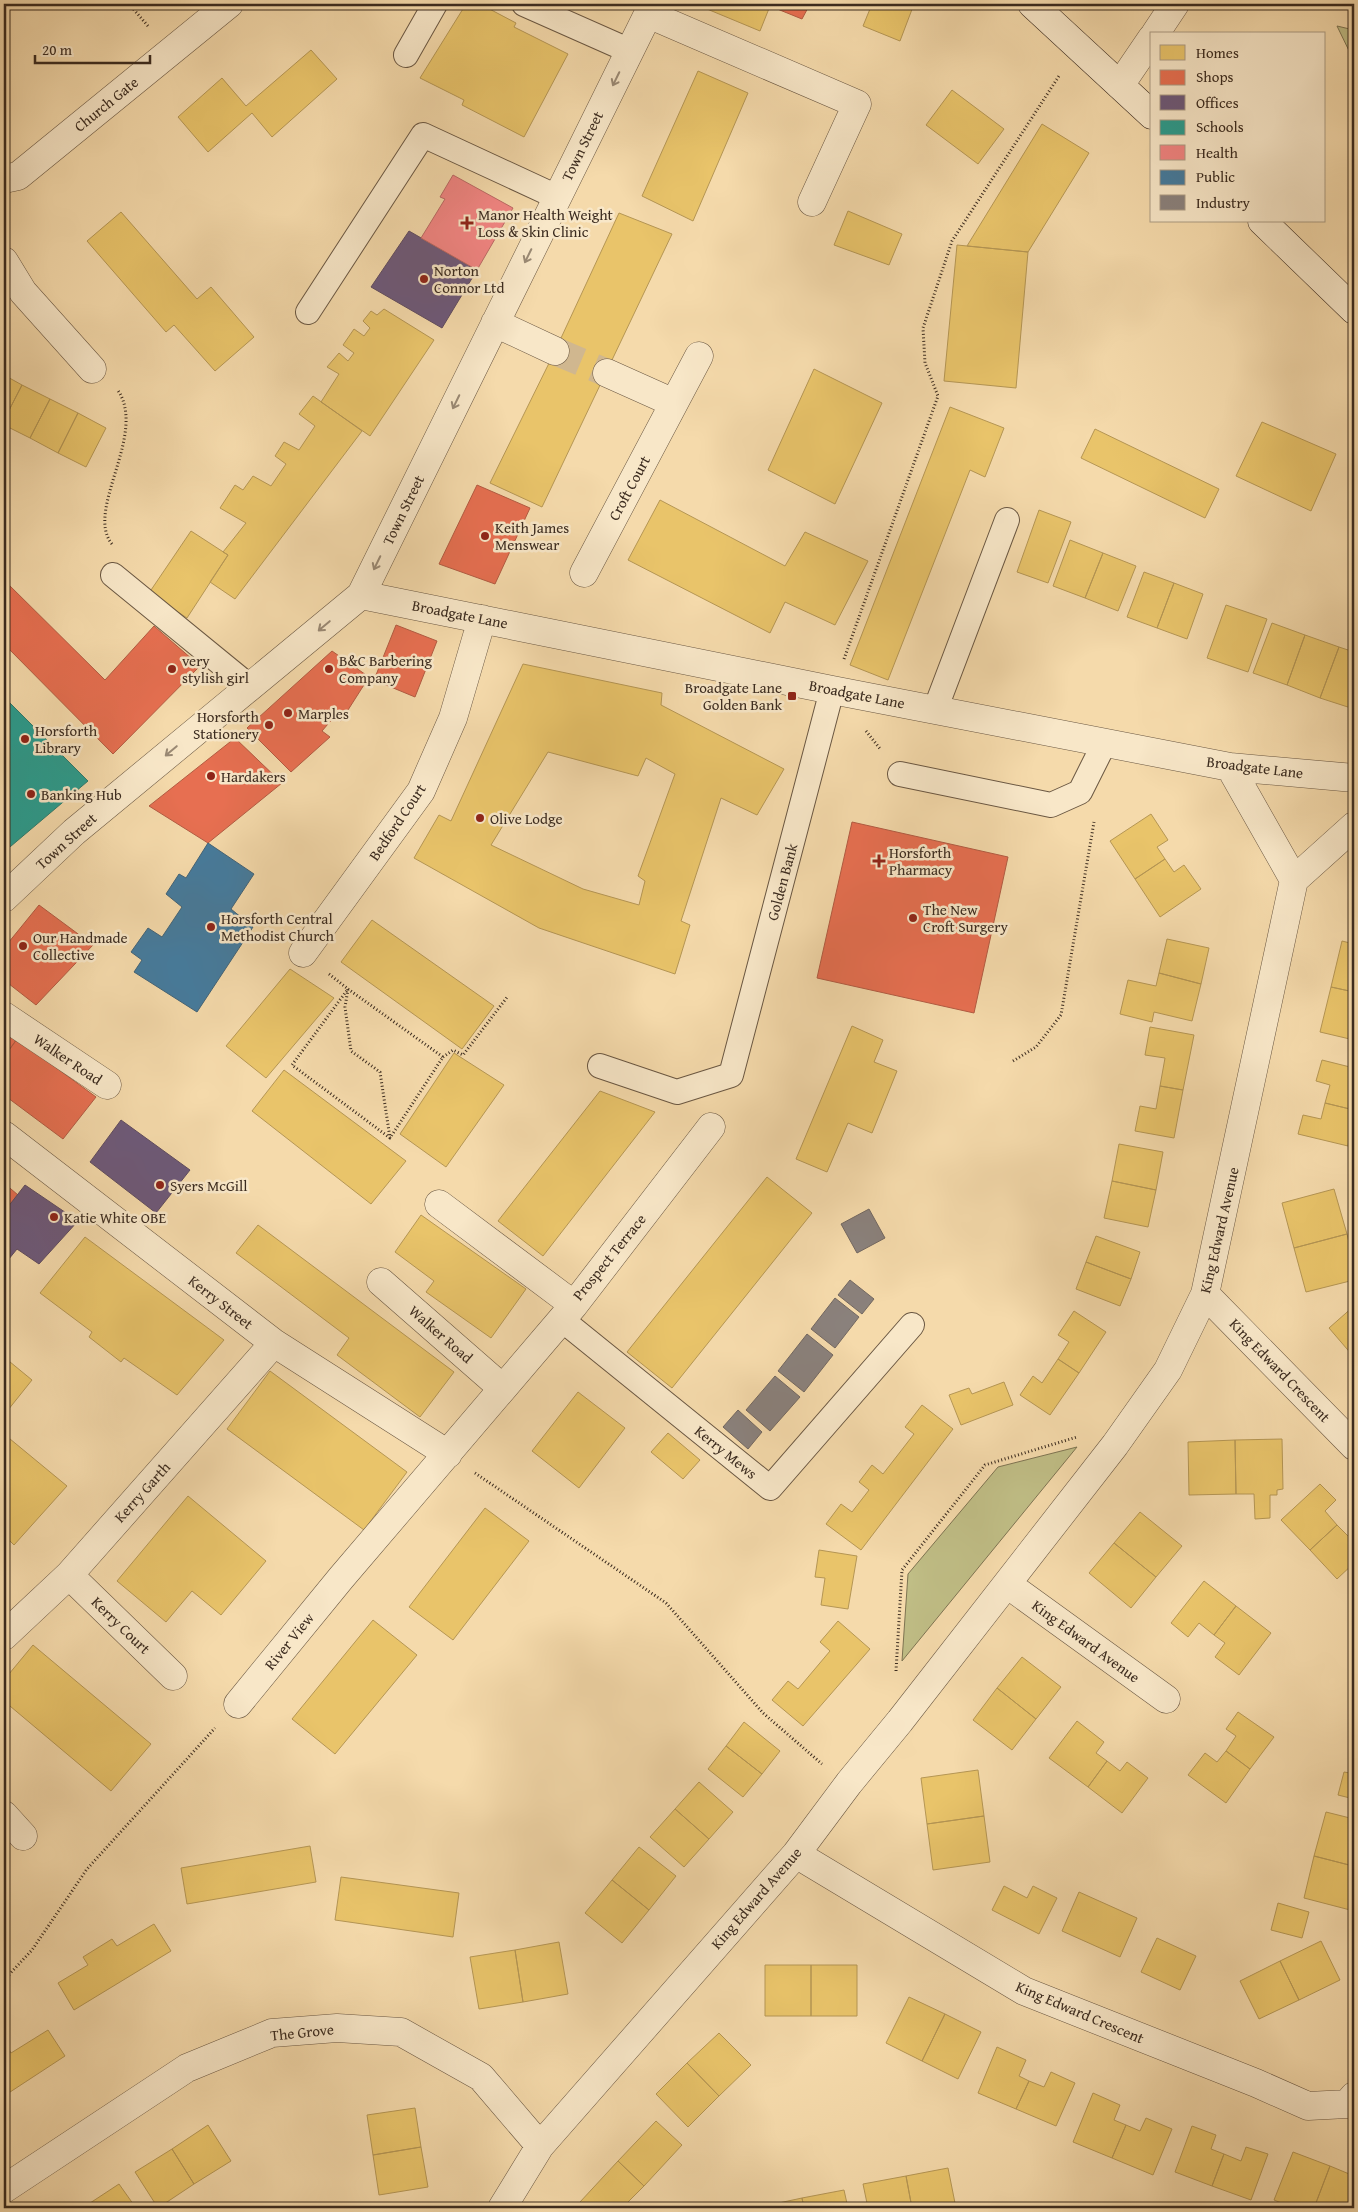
<svg xmlns="http://www.w3.org/2000/svg" width="1358" height="2212" viewBox="0 0 1358 2212" font-family="'Gentium Book Plus',serif">
<rect width="100%" height="100%" fill="#f5daab"/>
<filter id="stains"><feTurbulence type="fractalNoise" baseFrequency=".004" numOctaves="4"/><feColorMatrix values="0 0 0 0 .2 0 0 0 0 .09 0 0 0 0 .02 0 0 0 .5 -.17"/></filter>
<radialGradient id="worn" r=".72"><stop offset=".6" stop-color="#630" stop-opacity="0"/><stop offset="1" stop-color="#630" stop-opacity=".3"/></radialGradient>
<path fill="#c0be86" stroke="#7e7452" d="M1337,26l17,4v31z
M1077,1447l-175,214 6,-87 90,-107z"/>
<path fill="#e9c46a" stroke="#b59654" fill-rule="evenodd" d="M466,4h14l36,19 -2,4 54,27 -44,83 -62,-32 2,-5 -44,-22z
M695,4h70l5,2 -10,25z
M872,4h42l-14,37 -37,-15z
M311,50l26,29 -65,58 -20,-24 -44,39 -30,-35 44,-39 24,28z
M698,71l50,22 -55,128 -51,-25z
M952,90l52,39 -26,35 -52,-39z
M1042,124l47,29 -61,99 -61,-6z
M848,211l54,23 -13,31 -55,-20z
M121,212l76,87 14,-12 43,50 -39,34 -41,-46 -8,7 -79,-91z
M619,213l53,21 -130,273 -52,-24 65,-132z
M957,245l71,7 -12,136 -72,-7z
M384,309l50,31 -64,96 -49,-34 18,-28 -12,-7 12,-14 9,8 6,-8 -11,-8 11,-16 10,7 6,-8 -7,-7 8,-10 6,4z
M814,369l68,34 -47,101 -67,-34z
M4,375l18,10 -18,35z
M22,385l28,14 -20,39 -26,-13v-5z
M313,396l49,35 -127,168 -25,-17 18,-27 -5,-3 23,-29 -26,-15 15,-23 8,5 10,-14 18,10 15,-22 -11,-8 9,-14 15,8 16,-24 -16,-12z
M50,399l28,14 -20,40 -28,-15z
M950,407l54,21 -19,49 -15,-7 -82,210 -38,-15z
M78,413l28,15 -20,39 -28,-14z
M1262,422l74,32 -25,57 -75,-35z
M1095,429l124,60 -14,29 -124,-60z
M660,500l125,66 20,-34 63,29 -33,64 -50,-23 -15,31 -142,-73z
M1039,510l32,12 -23,61 -31,-11z
M191,531l37,24 -41,63 -38,-25z
M1070,540l33,13 -18,45 -32,-12z
M1103,553l33,13 -18,45 -33,-13z
M1144,572l30,11 -17,45 -30,-11z
M1174,583l29,11 -16,45 -30,-11z
M1226,605l41,14 -19,53 -41,-14z
M1272,623l33,12 -18,50 -34,-12z
M1305,635l34,12 -19,51 -33,-13z
M1339,647l15,5v57l-34,-11z
M523,664l139,29 -1,12 123,64 -27,46 -36,-17 -40,123 9,4 -15,49 -136,-46 -125,-70 25,-43 12,6zM548,752l90,24 8,-18 29,16 -37,102 7,5 -6,24 -56,-16 -92,-44z
M1151,814l17,26 -11,7 8,12 -30,20 -25,-38z
M1165,859l9,13 10,-7 17,24 -41,28 -25,-38z
M372,920l122,86 -32,43 -121,-87z
M1167,939l42,9 -8,36 -42,-11z
M1342,941l12,3v48l-23,-5z
M290,969l44,29 -68,80 -40,-32z
M1159,973l42,11 -9,37 -38,-9 -2,10 -32,-8 8,-34 28,6z
M1331,987l23,5v48l-34,-8z
M852,1026l31,14 -9,22 23,9 -25,62 -24,-10 -21,49 -31,-13z
M1150,1027l44,8 -11,55 -23,-4 5,-28 -20,-3z
M454,1053l50,32 -58,82 -46,-33z
M1322,1060l32,8v42l-29,-7 5,-18 -14,-4z
M284,1070l122,91 -35,43 -119,-93z
M1160,1086l23,4 -9,48 -39,-7 5,-25 16,3z
M600,1091l55,21 -112,144 -45,-35z
M1325,1103l29,7 -6,36 -50,-12 5,-19 18,4z
M1119,1144l44,8 -7,38 -44,-9z
M767,1177l45,36 -140,175 -45,-36z
M1112,1181l44,9 -8,37 -44,-9z
M1334,1189l13,45 -53,14 -12,-45z
M421,1215l105,74 -35,49 -65,-46 8,-11 -39,-29z
M258,1225l196,147 -34,45 -83,-62 12,-17 -113,-85z
M1347,1234l7,28v18l-48,12 -12,-44z
M1096,1236l44,16 -9,27 -45,-17z
M85,1237l139,103 -47,55 -53,-37 -3,4 -32,-25 3,-5 -52,-39z
M1086,1262l45,17 -11,27 -44,-17z
M1354,1306v49l-1,1 -24,-28z
M1074,1311l32,21 -27,41 -21,-14 11,-17 -11,-7z
M4,1357l28,23 -28,35z
M1058,1359l21,14 -29,42 -30,-20 13,-19 9,7z
M270,1371l137,101 -43,58 -137,-101z
M1004,1382l9,23 -52,20 -12,-30 20,-7 3,6z
M578,1392l47,36 -46,60 -47,-37z
M922,1405l31,24 -92,121 -35,-26 15,-20 11,8 17,-22 -10,-8 13,-17 11,9 31,-40 -9,-7z
M668,1433l32,27 -17,19 -32,-27z
M4,1434l63,52 -53,59 -10,-10z
M1282,1439l1,50 -6,1v5h-7v23l-15,1 -1,-25h-18l-1,-54z
M1235,1440l1,54 -47,1 -1,-53z
M1320,1484l16,16 -11,11 12,14 -27,25 -29,-30z
M188,1496l78,65 -45,54 -29,-24 -26,31 -49,-41z
M485,1508l44,33 -76,99 -44,-33z
M1140,1512l42,34 -26,31 -42,-34z
M1337,1525l12,12 5,-5v31l-17,16 -27,-29z
M1114,1543l42,34 -25,31 -42,-35z
M819,1550l38,6 -9,53 -27,-4 4,-27 -10,-1z
M1204,1581l32,25 -22,29 -15,-12 -11,14 -17,-14z
M1236,1606l35,27 -32,42 -24,-18 10,-14 -11,-8z
M373,1620l44,35 -82,99 -43,-35z
M838,1621l32,28 -67,77 -31,-26 16,-19 10,8 32,-38 -10,-9z
M33,1645l118,99 -40,47 -107,-90v-21z
M1022,1657l39,30 -25,32 -39,-31z
M997,1688l39,31 -24,31 -39,-30z
M1238,1712l36,25 -24,32 -24,-18 10,-15 -10,-7z
M1077,1721l27,21 -8,11 11,8 -19,26 -39,-29z
M744,1722l36,29 -18,23 -36,-28z
M726,1746l36,28 -19,23 -35,-28z
M1226,1751l24,18 -24,34 -38,-28 17,-22 12,9z
M1354,1758v41l-16,-4 6,-23 6,1z
M1107,1761l13,10 7,-9 21,16 -26,35 -34,-26z
M978,1770l6,46 -57,8 -6,-46z
M699,1782l34,30 -24,27 -34,-30z
M675,1809l34,30 -25,28 -34,-30z
M1326,1812l28,7 -1,47 -39,-10z
M984,1816l6,46 -57,8 -6,-46z
M310,1846l6,36 -129,22 -6,-36z
M639,1847l37,29 -27,34 -37,-30z
M1314,1856l39,10 -4,16 5,1v28l-50,-13z
M341,1877l118,16 -6,44 -118,-17z
M612,1880l37,30 -27,33 -37,-30z
M1004,1886l23,12 6,-12 24,12 -18,36 -47,-24z
M1079,1892l58,26 -17,39 -58,-26z
M1278,1903l31,9 -7,26 -31,-8z
M154,1924l17,27 -97,59 -16,-27 30,-18 -5,-8 29,-18 5,7z
M1157,1938l39,18 -16,34 -39,-18z
M1321,1941l19,39 -41,20 -19,-39z
M559,1942l9,52 -45,8 -8,-52z
M515,1950l8,52 -44,7 -9,-52z
M1280,1961l19,39 -40,19 -19,-38z
M765,1965h46v51h-46z
M811,1965h46v51h-46z
M909,1997l36,17 -23,47 -36,-18z
M945,2014l36,18 -23,47 -36,-18z
M48,2030l17,26 -61,40v-48l3,-2 4,7z
M719,2033l32,32 -32,31 -32,-33z
M997,2047l29,13 -7,16 10,5 -13,28 -38,-16z
M687,2063l32,33 -31,31 -32,-33z
M1051,2072l24,11 -19,43 -40,-17 13,-28 15,6z
M1093,2093l27,12 -6,15 12,5 -14,33 -39,-16z
M415,2108l6,39 -48,8 -6,-40z
M1146,2118l26,11 -19,46 -41,-17 14,-33 14,6z
M656,2121l26,24 -38,41 -26,-25z
M208,2125l23,36 -37,23 -22,-35z
M1192,2126l24,9 -5,14 13,5 -12,32 -37,-14z
M421,2147l7,40 -49,8 -6,-40z
M1246,2147l22,7 -17,46 -39,-14 12,-32 17,7z
M172,2149l22,35 -36,24 -23,-36z
M1293,2152l37,14 -16,42h-20l-20,-8z
M618,2161l26,25 -22,22h-35l-7,-6z
M1330,2166l24,10v32h-40z
M948,2168l8,40h-44l-6,-32z
M906,2176l6,32h-44l-5,-24z
M119,2184l17,24h-47l-2,-3z
M844,2190l4,18h-44l-2,-10z
M802,2198l2,10h-44v-1z"/>
<path fill="#e76f51" stroke="#b35b42" d="M765,4h45l-8,15z
M477,485l53,23 -35,76 -56,-20z
M4,580l101,100 49,-54 46,40 -87,88 -109,-110z
M396,625l41,16 -22,56 -41,-17z
M332,651l37,26 -28,44 -7,-4 -12,14 8,6 -39,35 -44,-44z
M235,738l47,45 -74,60 -59,-37z
M852,822l156,35 -34,156 -157,-35z
M39,905l54,40 -57,60 -32,-25v-32z
M4,1028l13,11 -13,18z
M17,1039l79,58 -33,42 -59,-44v-38z
M4,1183l14,12 -14,17z"/>
<path fill="#6d597a" stroke="#5e4b5f" d="M409,231l68,39 -35,58 -71,-41z
M121,1120l69,50 -34,43 -66,-51z
M25,1185l53,36 -39,43 -22,-15 -13,16v-53z"/>
<path fill="#2a9d8f" stroke="#2f7b6d" d="M4,697l84,84 -84,71z"/>
<path fill="#f28482" stroke="#bb6964" d="M453,175l60,33 -36,62 -56,-32 24,-39 -5,-2z"/>
<path fill="#457b9d" stroke="#426377" d="M208,843l46,31 -23,35 22,18 -56,85 -63,-40 8,-12 -11,-8 17,-24 14,9 20,-30 -16,-13 13,-20 7,4z"/>
<path fill="#8a817c" stroke="#726760" d="M869,1209l16,29 -28,15 -16,-29z
M850,1280l24,19 -12,15 -24,-19z
M835,1298l24,19 -24,31 -24,-19z
M807,1334l26,21 -29,37 -26,-21z
M775,1376l25,21 -30,34 -24,-21z
M738,1410l24,22 -14,17 -25,-22z"/>
<g fill="none" stroke-linecap="round" stroke-linejoin="round">
<path stroke="#d0b78f" stroke-width="28" stroke-dasharray="28 14" stroke-linecap="butt" d="M555,351l52,22"/>
<g stroke="#6a5742" stroke-width="26">
<path id="lane" d="M524,4l106,47
M406,55l29,-51
M308,312l115,-177 134,62
M113,575l137,112
M935,710l72,-190
M900,774l151,31 29,-13 25,-50
M600,1066l77,26 54,-17 101,-385
M561,1319l209,169 142,-163"/>
</g>
<g stroke="#6a5742" stroke-width="29">
<path id="street" d="M648,14l209,90 -45,98
M1155,34l20,-30
M1120,85l32,-47
M4,179l14,-3 211,-172
M4,261l19,31 69,77
M495,323l60,28
M607,373l67,30
M584,573l115,-217
M361,595l471,95 398,77 124,11
M1230,767l64,113
M4,898l70,-66 287,-237 292,-591
M303,953l118,-162 32,-73 29,-99
M4,1016l103,69
M4,1135l270,208 174,111
M439,1204l135,101
M381,1282l120,105
M1205,1294l149,152
M69,1575l104,101
M1007,1584l159,115
M4,1636l65,-61 205,-232
M238,1704l103,-126 233,-273 137,-178
M4,1815l19,21
M796,1854l228,137 232,92 52,23 39,-2 7,-8
M4,2189l183,-121 85,-35 65,-5 64,4 80,45 59,69
M502,2208l38,-62 256,-292 53,-71 51,-62 215,-276 53,-75 37,-76 89,-414 60,-54"/>
</g>
<g stroke="#3b2b1f" stroke-width="29">
<path id="secondary" d="M1032,4l120,111
M1262,221l92,89"/>
</g>
<path stroke="#3b2b1f" stroke-width="3" stroke-dasharray="1 2.5" stroke-linecap="butt" d="M129,4l19,22
M112,544c-28,-34 37,-111 5,-155
M844,659l94,-263 -13,-33 -2,-35 29,-87 107,-165
M866,731l15,19
M329,974l19,15 -3,18 6,44 29,21 10,66
M348,989l95,68 -53,81 -98,-73z
M443,1057l10,-7 10,5 45,-59
M1013,1061l23,-14 25,-32 33,-193
M475,1473l191,130 97,110 59,51
M896,1671l6,-101 83,-105 92,-28
M4,1980l28,-30 55,-81 128,-141"/>
<use href="#lane" stroke="#f8e7c8" stroke-width="24"/>
<use href="#street" stroke="#f8e7c8" stroke-width="28"/>
<use href="#secondary" stroke="#f8e7c8" stroke-width="28"/>
</g>
<defs><path id="oneway-shaft" d="M-6 0H5M1.5-3L5.5 0L1.5 3" fill="none" stroke-width="1.6" stroke-linecap="round" stroke-linejoin="round" transform="scale(1.25)"/></defs>
<g stroke="#9a8974">
<use href="#oneway-shaft" transform="translate(616 79) rotate(116)"/>
<use href="#oneway-shaft" transform="translate(528 256) rotate(116)"/>
<use href="#oneway-shaft" transform="translate(456 402) rotate(116)"/>
<use href="#oneway-shaft" transform="translate(377 563) rotate(116)"/>
<use href="#oneway-shaft" transform="translate(324 626) rotate(140)"/>
<use href="#oneway-shaft" transform="translate(171 751) rotate(140)"/>
</g>
<g fill="#8f2418" stroke="#f8e7c8" stroke-width="2">
<path d="M464.5 215.5h5v5h5v5h-5v5h-5v-5h-5v-5h5z"/>
<circle cx="424" cy="279" r="5"/>
<circle cx="485" cy="536" r="5"/>
<circle cx="172" cy="669" r="5"/>
<circle cx="329" cy="669" r="5"/>
<rect x="787" y="691" width="10" height="10" rx="2.5"/>
<circle cx="288" cy="713" r="5"/>
<circle cx="269" cy="725" r="5"/>
<circle cx="25" cy="739" r="5"/>
<circle cx="211" cy="776" r="5"/>
<circle cx="31" cy="794" r="5"/>
<circle cx="480" cy="818" r="5"/>
<path d="M876.5 853.5h5v5h5v5h-5v5h-5v-5h-5v-5h5z"/>
<circle cx="913" cy="918" r="5"/>
<circle cx="211" cy="927" r="5"/>
<circle cx="23" cy="946" r="5"/>
<circle cx="160" cy="1185" r="5"/>
<circle cx="54" cy="1217" r="5"/>
</g>
<g text-anchor="middle" dominant-baseline="central" stroke-width="5" stroke-linejoin="round" paint-order="stroke">
<g font-size="15" fill="#3b2b1f" stroke="#f8e7c8">
<text transform="translate(106 104) rotate(-39)">Church Gate</text>
<text transform="translate(582 146) rotate(-64)">Town Street</text>
<text transform="translate(629 488) rotate(-62)">Croft Court</text>
<text transform="translate(403 510) rotate(-64)">Town Street</text>
<text transform="translate(460 614) rotate(11)">Broadgate Lane</text>
<text transform="translate(857 694) rotate(11)">Broadgate Lane</text>
<text transform="translate(1255 767) rotate(7)">Broadgate Lane</text>
<text transform="translate(397 822) rotate(-56)">Bedford Court</text>
<text transform="translate(66 841) rotate(-42)">Town Street</text>
<text transform="translate(782 882) rotate(-75)">Golden Bank</text>
<text transform="translate(68 1059) rotate(34)">Walker Road</text>
<text transform="translate(1219 1230) rotate(-77)">King Edward Avenue</text>
<text transform="translate(609 1257) rotate(-51)">Prospect Terrace</text>
<text transform="translate(221 1302) rotate(38)">Kerry Street</text>
<text transform="translate(441 1334) rotate(41)">Walker Road</text>
<text transform="translate(1280 1370) rotate(46)">King Edward Crescent</text>
<text transform="translate(726 1452) rotate(39)">Kerry Mews</text>
<text transform="translate(142 1492) rotate(-48)">Kerry Garth</text>
<text transform="translate(121 1625) rotate(44)">Kerry Court</text>
<text transform="translate(289 1641) rotate(-51)">River View</text>
<text transform="translate(1086 1641) rotate(36)">King Edward Avenue</text>
<text transform="translate(756 1898) rotate(-49)">King Edward Avenue</text>
<text transform="translate(1080 2012) rotate(23)">King Edward Crescent</text>
<text transform="translate(302 2032) rotate(-6)">The Grove</text>
</g>
<g font-size="15" fill="#3b2b1f" stroke="#f8e7c8" text-anchor="start">
<text x="478" y="214">Manor Health Weight<tspan x="478" dy="17">Loss &amp; Skin Clinic</tspan></text>
<text x="434" y="270">Norton<tspan x="434" dy="17">Connor Ltd</tspan></text>
<text x="495" y="527">Keith James<tspan x="495" dy="17">Menswear</tspan></text>
<text x="182" y="660">very<tspan x="182" dy="17">stylish girl</tspan></text>
<text x="339" y="660">B&amp;C Barbering<tspan x="339" dy="17">Company</tspan></text>
<text x="782" y="687" text-anchor="end">Broadgate Lane<tspan x="782" dy="17">Golden Bank</tspan></text>
<text x="298" y="713">Marples</text>
<text x="259" y="716" text-anchor="end">Horsforth<tspan x="259" dy="17">Stationery</tspan></text>
<text x="35" y="730">Horsforth<tspan x="35" dy="17">Library</tspan></text>
<text x="221" y="776">Hardakers</text>
<text x="41" y="794">Banking Hub</text>
<text x="490" y="818">Olive Lodge</text>
<text x="889" y="852">Horsforth<tspan x="889" dy="17">Pharmacy</tspan></text>
<text x="923" y="909">The New<tspan x="923" dy="17">Croft Surgery</tspan></text>
<text x="221" y="918">Horsforth Central<tspan x="221" dy="17">Methodist Church</tspan></text>
<text x="33" y="937">Our Handmade<tspan x="33" dy="17">Collective</tspan></text>
<text x="170" y="1185">Syers McGill</text>
<text x="64" y="1217">Katie White OBE</text>
</g>
</g>
<rect width="1358" height="2212" fill="none" stroke="#f5daab" stroke-width="20"/>
<rect x="5" y="5" width="1348" height="2202" fill="none" stroke="#3b2b1f" stroke-width="2.5"/>
<rect x="10" y="10" width="1338" height="2192" fill="none" stroke="#3b2b1f"/>
<rect x="1150" y="32" width="175" height="190" fill="#f8e7c8" stroke="#ac9c84"/>
<rect x="1160" y="45" width="25" height="15" fill="#e9c46a" stroke="#ac9c84"/>
<text x="1196" y="58" font-size="15" fill="#3b2b1f">Homes</text>
<rect x="1160" y="70" width="25" height="15" fill="#e76f51" stroke="#ac9c84"/>
<text x="1196" y="82" font-size="15" fill="#3b2b1f">Shops</text>
<rect x="1160" y="95" width="25" height="15" fill="#6d597a" stroke="#ac9c84"/>
<text x="1196" y="108" font-size="15" fill="#3b2b1f">Offices</text>
<rect x="1160" y="120" width="25" height="15" fill="#2a9d8f" stroke="#ac9c84"/>
<text x="1196" y="132" font-size="15" fill="#3b2b1f">Schools</text>
<rect x="1160" y="145" width="25" height="15" fill="#f28482" stroke="#ac9c84"/>
<text x="1196" y="158" font-size="15" fill="#3b2b1f">Health</text>
<rect x="1160" y="170" width="25" height="15" fill="#457b9d" stroke="#ac9c84"/>
<text x="1196" y="182" font-size="15" fill="#3b2b1f">Public</text>
<rect x="1160" y="195" width="25" height="15" fill="#8a817c" stroke="#ac9c84"/>
<text x="1196" y="208" font-size="15" fill="#3b2b1f">Industry</text>
<path d="M35 55v8h115v-8" fill="none" stroke="#3b2b1f" stroke-width="2.5"/>
<text x="42" y="55" font-size="15" fill="#3b2b1f" stroke="#f8e7c8" stroke-width="4" paint-order="stroke">20 m</text>
<rect width="100%" height="100%" filter="url(#stains)"/>
<rect width="100%" height="100%" fill="url(#worn)"/>
</svg>
